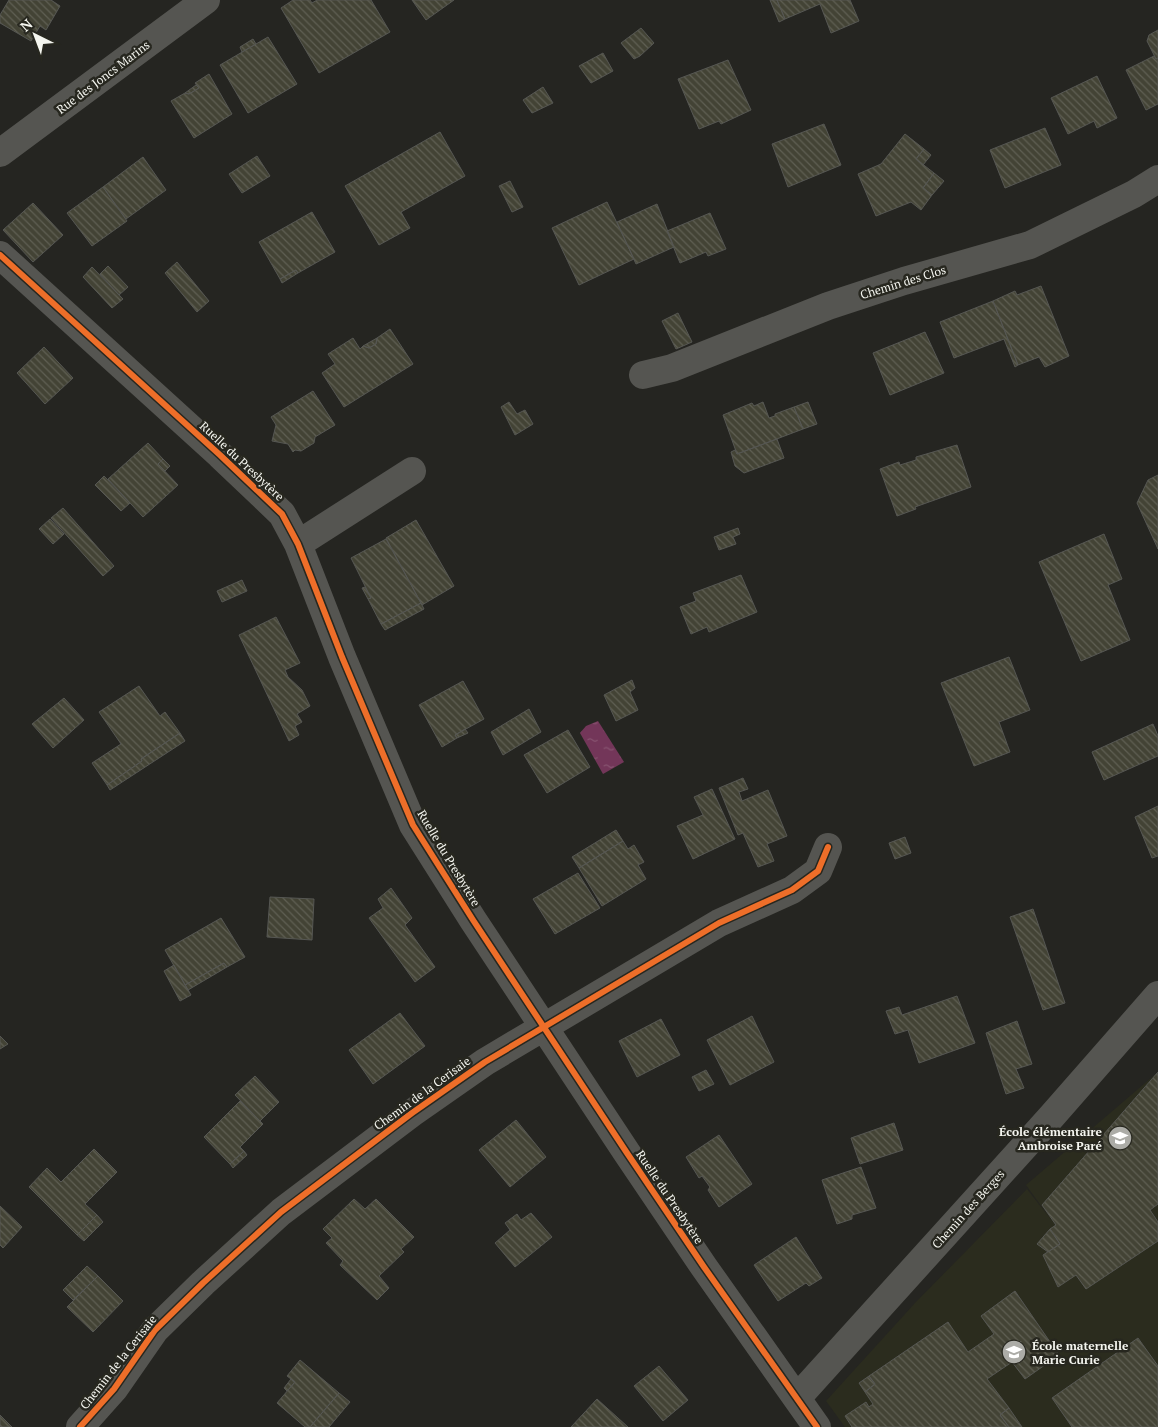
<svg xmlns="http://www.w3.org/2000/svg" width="1158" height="1427" viewBox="0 0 1158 1427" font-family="'PT Serif',serif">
<defs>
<pattern id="water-ripples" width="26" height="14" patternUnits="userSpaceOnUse" patternTransform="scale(1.25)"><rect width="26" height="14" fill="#733659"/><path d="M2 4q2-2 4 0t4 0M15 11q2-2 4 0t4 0" fill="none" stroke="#885471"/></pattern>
<pattern id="building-back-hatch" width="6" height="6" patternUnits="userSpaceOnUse" patternTransform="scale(1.25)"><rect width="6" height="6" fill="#434335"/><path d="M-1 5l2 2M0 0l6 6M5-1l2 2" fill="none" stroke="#5f5f53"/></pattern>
</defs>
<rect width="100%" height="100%" fill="#252521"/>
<path fill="#2b2c1e" d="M1158,1072v355h-313l-19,-26 89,-98 112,-114 25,32 -26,-36z"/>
<path fill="url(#water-ripples)" d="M598,721l26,41 -21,12 -23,-41 6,-7z"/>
<path fill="url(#building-back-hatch)" stroke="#565753" d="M9,0h42l9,6 -14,24 -6,-4 -9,15 -31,-18v-8z
M293,0h17l2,3 5,-3h54l19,32 -71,41 -38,-65z
M412,0h42l-28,20z
M770,0h7l8,19 -6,3z
M777,0h73l9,21 -28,12 -11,-29 -35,15z
M641,28l13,15 -14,13 -6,3 -13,-16z
M1158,30v28l-2,1 -9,-18 2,-6z
M268,37l29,47 -49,29 -28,-48z
M253,39l3,5 -14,8 -2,-5z
M603,53l10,18 -22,12 -12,-17z
M1154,56l2,3 2,-1v46l-12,6 -20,-40z
M728,60l23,50 -30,14 -2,-3 -20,8 -21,-50z
M209,74l23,40 -38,24 -23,-37 14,-8 4,1 10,-6 -4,-5z
M1097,76l20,42 -20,10 -3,-7 -26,13 -17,-36z
M196,85l3,3 -10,6 -4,-1z
M543,87l10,16 -21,10 -9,-13z
M824,124l17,41 -53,22 -16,-43z
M1045,128l16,37 -56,23 -15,-38z
M440,132l25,44 -64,36 9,16 -31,17 -34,-59z
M905,134l19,15 -8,10 18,14 -11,15 9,7 -11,15 -10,-8 -35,14 -18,-42 23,-10z
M924,149l7,6 -8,10 -7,-6z
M257,156l13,20 -28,17 -13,-19z
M143,157l23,33 -40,29 -23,-32z
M934,173l10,8 -12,14 -9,-7z
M510,181l13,26 -11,5 -13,-26z
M103,187l24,34 -35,25 -25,-33z
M607,202l27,57 -55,26 -27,-57z
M33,203l30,32 -30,27 -30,-32z
M657,204l17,43 -38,17 -19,-42z
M312,212l23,40 -37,21 -2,-3 -16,9 -21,-37z
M710,213l16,36 -18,7 -2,-4 -26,11 -13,-32z
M177,262l32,39 -12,11 -32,-39z
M108,266l20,21 -9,8 -19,-21z
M92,267l31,32 -11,9 -29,-31z
M296,270l2,3 -16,10 -2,-4z
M1041,286l28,70 -24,11 -6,-10 -21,8 -25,-64 22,-10 2,4z
M993,301l25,64 -3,2 -11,-28 -50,19 -14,-36z
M678,313l14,29 -16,7 -14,-28z
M390,329l23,35 -69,43 -22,-34 13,-9 -7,-10 25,-16 7,11 3,-3 6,2 7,-4 1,-6z
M925,332l19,41 -54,22 -17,-42z
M377,338l-1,6 -7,4 -6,-2z
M44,347l29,31 -28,26 -28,-31z
M313,391l22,34 -20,12 -1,6 -13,8 -6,-1 -2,2 -5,-8 -16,-3 4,-16 -5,-8z
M509,402l8,12 8,-4 8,14 -18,11 -14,-28z
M763,402l6,16 6,-2v-2l19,-7 9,22 -66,25 -14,-39 29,-12 2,3z
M808,402l9,22 -14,5 -9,-22z
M777,439l7,19 -40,15 -9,-7 -4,-14 4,-2 2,4z
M148,443l15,16 -5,5 20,21 -35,32 -35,-38z
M957,445l14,42 -56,20 1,2 -19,7 -17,-47 19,-7 1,3 16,-5v-3z
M163,459l7,7 -5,5 -7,-7z
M1158,475v74l-21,-46 11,-23z
M104,476l26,27 -9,8 -26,-26z
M63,508l51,58 -11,10 -52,-58z
M50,519l14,15 -11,10 -14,-15z
M416,520l38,66 -32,19 -36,-67z
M738,528l2,6 -7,3 3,7 -17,6 -5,-13z
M1104,534l18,45 -14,6 22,55 -49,21 -42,-99z
M386,539l35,64 -40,21 -13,-25 3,-1 -20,-40z
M741,575l16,37 -48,20 -2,-5 -16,7 -11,-27 16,-6 -3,-8z
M242,580l5,11 -25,11 -5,-11z
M365,587l6,11 -3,1 -6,-11z
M421,603l3,6 -39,21 -4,-6z
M276,617l24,46 -15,7 3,7 14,13 8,16 -13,8 5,8 -7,4 4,9 -10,6 -50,-106z
M1009,657l21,53 -31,12 11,30 -36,14 -33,-83z
M632,680l3,8 -5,4 8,18 -22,11 -12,-26z
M463,681l21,38 -29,16 2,3 -15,9 -23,-42z
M139,686l21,30 5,-4 15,21 -39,26 1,2 -35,24 -15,-22 29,-19 -22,-32z
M64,698l20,22 -31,28 -21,-24z
M529,709l12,23 -38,23 -12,-23z
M1153,724l5,12v20l-54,24 -12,-28z
M465,729l3,4 -11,5 -2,-3z
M568,730l22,37 -43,26 -23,-38z
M180,733l5,8 -75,49 -3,-5 35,-24 -1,-2z
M743,778l5,11 -9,3 3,9 26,-11 19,46 -20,8 7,17 -16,6 -15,-34 -5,2 -19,-47z
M712,789l23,50 -42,20 -16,-33 26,-11 -9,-18z
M1158,806v50l-6,2 -17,-41z
M616,830l7,11 -44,27 -7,-11z
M905,837l6,16 -16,6 -6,-16z
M623,841l5,8 6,-4 10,17 -6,3 8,14 -44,27 -23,-38z
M578,873l22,35 -45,26 -22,-35z
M391,888l21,30 -7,7 30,42 -20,15 -46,-64 14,-10 -5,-9z
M270,897l44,2 -2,41 -45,-3z
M1033,909l32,94 -22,7 -33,-93z
M221,918l24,39 -18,10 -3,-4 -39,22 -20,-35z
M224,963l3,4 -39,23 -3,-5z
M174,965l17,30 -11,6 -16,-30z
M957,996l18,47 -56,20 -11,-33 -13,4 -9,-23 13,-4 3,8z
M400,1013l25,33 -52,38 -24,-34z
M752,1016l22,46 -44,23 -23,-45z
M661,1019l19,36 -43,22 -18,-36z
M1017,1021l15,43 -16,5 8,19 -18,6 -20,-61z
M0,1036l8,8 -8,5z
M706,1070l8,14 -15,7 -7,-14z
M1158,1072v132l-8,6 8,12v19l-72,48 -10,-14 -18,12 -15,-32 17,-11 -10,-15 6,-4 -14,-20z
M255,1076l24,26 -19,19 -25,-26z
M240,1101l23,23 -23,23 4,4 -14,13 -26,-27z
M516,1120l30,37 -36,30 -31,-37z
M894,1123l9,27 -43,14 -9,-26z
M719,1135l33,49 -33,23 -11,-17 2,-3 -8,-11 -3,2 -13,-21z
M94,1149l23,23 -32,32 12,11 -20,20 -48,-48 18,-19 14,14z
M244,1151l3,4 -14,13 -3,-4z
M861,1167l15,41 -24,7v4l-15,5 -15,-44z
M354,1199l11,10 11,-10 38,38 -13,12 3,3 -25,24 10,12 -12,12 -37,-35 3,-4 -17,-18 6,-5 -9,-9z
M0,1206l22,21 -19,21 -3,-3z
M531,1213l21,24 -37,30 -20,-24 15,-13 -5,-7 12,-9 4,6z
M97,1215l6,7 -19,19 -7,-6z
M1050,1229l10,15 -12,8 -11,-8z
M796,1237l26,41 -13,8 -3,-3 -28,18 -24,-36z
M87,1266l11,10 -25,24 -10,-10z
M98,1276l25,25 -30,31 -26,-25z
M1015,1291l44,64 -34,24 -13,-17 -25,17 22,29 -9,7 9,12h-157l-7,-11 21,-14 3,5 4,-3 -8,-12 10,-8 -6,-8 79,-54 20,30 26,-18 -13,-18z
M1138,1338l20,28v61h-86l-20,-29z
M300,1360l39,33 -29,34h-5l-28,-24 18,-21 -8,-6z
M659,1366l29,34 -25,21 -29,-35z
M869,1376l6,8 -10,8 -6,-9z
M291,1379l4,3 -8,9 -3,-3z
M339,1393l11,9 -21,25h-19z
M597,1399l31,28h-57z
M1009,1408l13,19h-13l-9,-12z
M0,1415l12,12h-12z"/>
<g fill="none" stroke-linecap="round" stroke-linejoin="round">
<path stroke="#555551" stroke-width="28" d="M0,153l206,-153
M0,255l220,200 62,59 16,30 44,113 71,168 60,95 154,233 77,114 113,160
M643,375l29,-7 156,-62 76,-25 126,-36 104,-51 24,-15
M298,544l114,-73
M797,1398l255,-282 106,-121
M80,1427l34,-38 41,-59 48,-47 78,-71 131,-99 73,-51 234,-139 73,-33 26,-19 10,-24"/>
<g stroke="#27271f" stroke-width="9">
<path id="cycleway" d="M0,255l220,200 62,59 16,30 44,113 71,168 60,95 154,233 77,114 113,160
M80,1427l34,-38 41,-59 48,-47 78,-71 131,-99 73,-51 234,-139 73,-33 26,-19 10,-24"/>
</g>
<use href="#cycleway" stroke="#ee6e29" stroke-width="6"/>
</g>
<defs>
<g id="school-disc" transform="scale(1.25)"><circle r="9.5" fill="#acaca7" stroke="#27271f"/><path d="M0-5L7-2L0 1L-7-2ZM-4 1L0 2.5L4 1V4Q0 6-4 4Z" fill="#fff"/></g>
</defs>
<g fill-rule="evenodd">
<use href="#school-disc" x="1120" y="1138"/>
<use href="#school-disc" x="1014" y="1352"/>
</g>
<g text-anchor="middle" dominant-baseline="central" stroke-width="5" stroke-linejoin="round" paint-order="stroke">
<g font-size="12" fill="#f4f5ef" stroke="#27271f">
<text transform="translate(103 77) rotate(-37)">Rue des Joncs Marins</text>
<text transform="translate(903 282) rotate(-17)">Chemin des Clos</text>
<text transform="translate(242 461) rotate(43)">Ruelle du Presbytère</text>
<text transform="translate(449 858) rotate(59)">Ruelle du Presbytère</text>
<text transform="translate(422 1093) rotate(-36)">Chemin de la Cerisaie</text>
<text transform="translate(670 1197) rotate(56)">Ruelle du Presbytère</text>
<text transform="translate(968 1209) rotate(-48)">Chemin des Berges</text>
<text transform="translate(118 1362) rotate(-52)">Chemin de la Cerisaie</text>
</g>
<g font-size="12" font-weight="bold" fill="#f4f5ef" stroke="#27271f" text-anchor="end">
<text x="1102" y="1131">École élémentaire<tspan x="1102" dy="14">Ambroise Paré</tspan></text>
<text x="1032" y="1345" text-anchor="start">École maternelle<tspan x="1032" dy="14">Marie Curie</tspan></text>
</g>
</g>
<g transform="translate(35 35) rotate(318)" stroke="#27271f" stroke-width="4" paint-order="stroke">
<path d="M0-4L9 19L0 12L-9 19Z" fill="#f4f5ef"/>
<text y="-8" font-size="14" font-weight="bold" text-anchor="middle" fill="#f4f5ef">N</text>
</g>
</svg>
